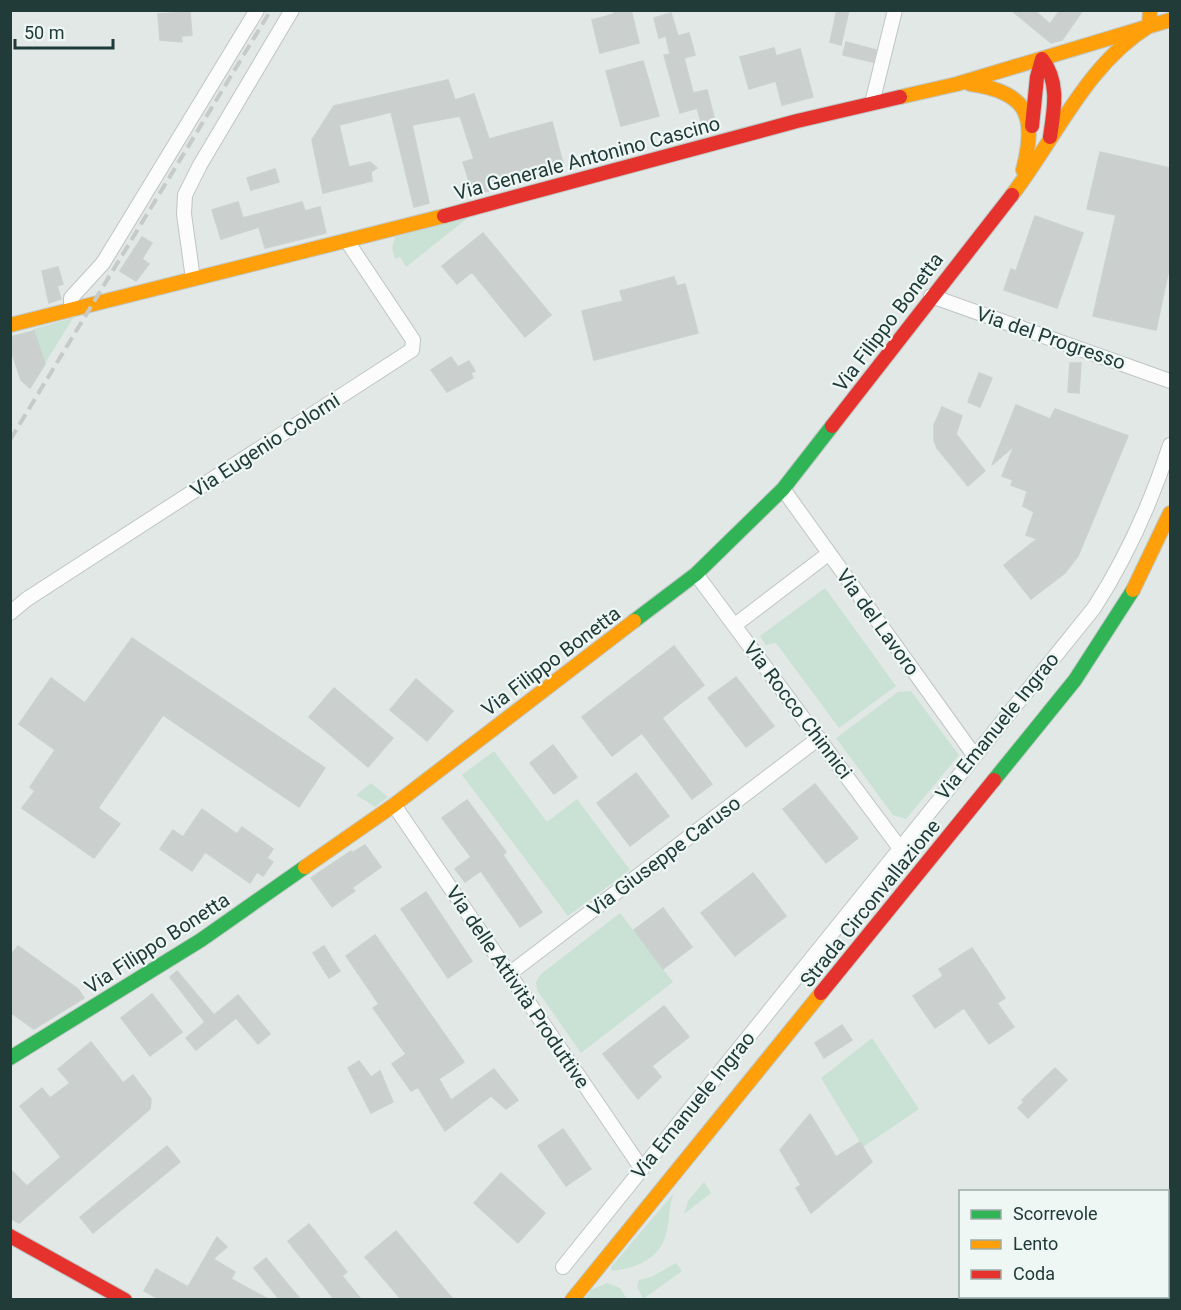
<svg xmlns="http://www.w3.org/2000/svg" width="1181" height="1310" viewBox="0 0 1181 1310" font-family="Roboto,sans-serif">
<rect width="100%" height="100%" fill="#e2e8e6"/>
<path fill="#cae2d5" d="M469,217l-63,50 -6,-10 -5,2 -3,-11 3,-11z
M73,318l-29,47 -3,-3 2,-3 -10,-30z
M825,588l71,98 -57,42 -63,-85 -10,2 -6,-9z
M911,691l48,64 -53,64 -13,-4 -57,-77 62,-46z
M494,751l53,71 30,-23 53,71 -62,46 -106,-141z
M371,783l17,14 -13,10 -19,-12z
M620,913l53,69 -92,71 -44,-63 -1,-8 5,-8z
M872,1038l47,71 -56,38 -42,-69z
M704,1182l7,11 -27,21 4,-13z
M674,1193c-5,11 -4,20 -6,32 -4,32 -27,42 -56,46l-1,-4z
M676,1263l6,8 -39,28 -6,-13 2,-6 12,-3z
M607,1283l13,5 7,11 -43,1 7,-10z"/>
<path fill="#cbd0cf" stroke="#cad1cf" stroke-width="1.5" d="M613,10h18l8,33 -39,10 -8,-33 22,-6z
M837,10h12l-8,35 -11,-3z
M1011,10h23l16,14 10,-14h23l-21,30 -11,3z
M190,12l2,23 -11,1 1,6 -22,-2 -2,-26z
M671,13l7,23 11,-3 6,22 -11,3 9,35 14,-3 8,31 -13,4 -5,-17 -17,5 -16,-58 6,-1 -4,-18 -7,2 -5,-20z
M846,42l30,8 -3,12 -30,-7z
M774,48l2,8 24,-7 13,48 -31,8 -6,-24 -27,8 -9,-32z
M643,61l16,55 -38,10 -15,-55z
M448,80l7,20 19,-6 15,45 63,-17 13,49 -81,21 -2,-5 -10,3 -9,-28 11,-3 -14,-43 -48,9 17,78 -15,4 -23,-95 -52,13 10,42 21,-5 7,6 -6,4 1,9 -49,12 -11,-53 22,-34z
M1100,152l70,16v96l-14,66 -63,-14 23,-101 -29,-6z
M275,169l4,13 -28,8 -4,-12z
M238,202l5,16 59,-16 3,9 15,-4 6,26 -61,15 -6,-21 -38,12 -9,-29z
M1035,216l48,17 -26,75 -53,-18 7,-21 5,2z
M483,233l68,82 -26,22 -53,-65 -15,12 -15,-18z
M142,237l10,6 -10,16 7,5 -13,17 -16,-10z
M58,267l5,17 -6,2 4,13 -12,4 -7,-32z
M674,277l3,9 8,-2 13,49 -104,27 -12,-49 41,-10 -3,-10z
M34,331l11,33 -15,24 -9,-8 -11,-33v-10z
M451,357l7,10 11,-6 6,10 -4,2 2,5 -26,14 -16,-22z
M1070,363h11l-2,30 -11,-1z
M979,373l13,5 -12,29 -12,-5z
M1016,405l34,14 5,-10 73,27 -50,120 -13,17 -34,26 -27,-34 33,-26 -11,-4 8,-23 -11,-6 4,-15 -16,-6 2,-5 -11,-4 12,-30 -22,19z
M942,407l20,9 -6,18 29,37 -17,15 -31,-38 -3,-8v-15z
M132,638l193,130 -26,39 -136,-92 -65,93 22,16 -26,34 -72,-50 13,-17 -5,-4 25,-37 -36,-26 32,-46 34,25z
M674,646l30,39 -42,33 50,66 -20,15 -50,-66 -30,23 -30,-39z
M736,677l38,49 -28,21 -38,-49z
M416,679l37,32 -26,30 -37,-31z
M334,688l59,50 -25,29 -59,-50z
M553,745l24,32 -23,17 -24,-31z
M636,773l33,43 -39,30 -33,-43z
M815,784l43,54 -32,25 -43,-54z
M467,800l39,52 -3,3 39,57 -22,15 -39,-56 -16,11 -10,-13 16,-12 -29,-39z
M202,809l35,25 5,-7 31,22 -6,9 6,4 -10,14 -6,-4 -7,11 -45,-31 -13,19 -32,-22 13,-19 10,7z
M365,845l16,22 -29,21 3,3 -23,16 -21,-29 40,-27 1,2z
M753,873l33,43 -51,40 -34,-43z
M426,892l46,69 -24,17 -47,-69z
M663,908l29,39 -29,22 -29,-39z
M375,935l89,127 -25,17 12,21 43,-31 24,31 -12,9 -15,-13 -46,35 -27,-44 -7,4 -19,-27 14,-10 -33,-46 6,-4 -33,-48z
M18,946l60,43 6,9 -50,31 -24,-17v-56z
M324,946l16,25 -11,7 -16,-25z
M972,948l33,50 -8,5 17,24 -25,17 -25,-36 -29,20 -22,-32 30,-20 -4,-7z
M177,971l37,44 24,-20 32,39 -12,10 -22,-26 -40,32 -10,-12 19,-16 -35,-45z
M152,994l30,38 -32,24 -29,-38z
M664,1006l25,31 -37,29 9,11 -23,22 -35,-45z
M842,1025l10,15 -28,18 -9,-15z
M91,1042l32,41 10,-8 18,24 -1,10 -131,114 -9,-5v-49l17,17 34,-29 -41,-51 22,-18 8,10 20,-15 -12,-14z
M359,1061l12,16 9,-6 13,31 -22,11 -23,-45z
M1055,1068l12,12 -39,38 -10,-10 6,-6 -2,-2z
M810,1114l26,43 24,-15 12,20 -61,51 -15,-25 5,-3 -21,-35z
M563,1129l28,40 -25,17 -28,-40z
M167,1146l13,16 -87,71 -13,-16z
M501,1173l44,40 -27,30 -44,-40z
M309,1224l38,48 -5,4 19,23h-27l-46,-58z
M396,1231l49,59 8,9h-52l-36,-42z
M217,1237l10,10 -14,12 22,13 -4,7 37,20h-109l-15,-8 12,-22 32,18z
M266,1258l34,41h-21l-25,-31z"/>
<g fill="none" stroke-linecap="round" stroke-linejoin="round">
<g stroke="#bfc5c3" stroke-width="16">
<path id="street" d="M872,103l23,-93
M193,279l-9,-65 1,-19 15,-30 92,-155
M931,296l239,85
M71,310v-12l32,-35 154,-253
M783,489l191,266
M696,574l203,273
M10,613l17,-14 385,-249 1,-10 -66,-99
M735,625l93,-71
M394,805l248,364
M509,974l310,-236
M563,1267l531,-659c33,-51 57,-105 76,-163"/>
</g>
<g stroke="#bec6c4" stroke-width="16">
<path id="fast" d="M634,621l62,-47 87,-85 49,-63
M994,780l81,-100 58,-90
M10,1058l191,-118 104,-73"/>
</g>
<g stroke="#bec6c4" stroke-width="16">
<path id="slow" d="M970,84c58,8 67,32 53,86
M900,97l57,-13 213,-64
M1012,195c44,-57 74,-130 137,-169l1,-16
M10,325l434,-109
M1133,590l37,-77
M305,867l89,-62 240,-184
M572,1300l249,-307"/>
</g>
<g stroke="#bec6c4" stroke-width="16">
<path id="jam" d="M1032,126l5,-49 5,-18c18,23 12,51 8,78
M444,216l353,-95 103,-24
M832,426l180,-231
M821,993l173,-213
M10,1236l115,64"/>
</g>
<use href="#street" stroke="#fbfcfb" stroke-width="14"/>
<use href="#fast" stroke="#30b455" stroke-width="14"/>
<use href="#slow" stroke="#ff9f0a" stroke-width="14"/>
<use href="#jam" stroke="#e5322d" stroke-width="14"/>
<path stroke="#c6cac9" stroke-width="4" stroke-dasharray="12 6" stroke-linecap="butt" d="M10,440l261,-430"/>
</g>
<g text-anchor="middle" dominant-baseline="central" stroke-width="4.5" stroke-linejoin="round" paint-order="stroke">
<g font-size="20" fill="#203b38" stroke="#eff7f5">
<text transform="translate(587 158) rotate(-15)">Via Generale Antonino Cascino</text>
<text transform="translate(888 322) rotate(-53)">Via Filippo Bonetta</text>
<text transform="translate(1051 338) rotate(19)">Via del Progresso</text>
<text transform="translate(265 445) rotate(-33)">Via Eugenio Colorni</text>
<text transform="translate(878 622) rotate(54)">Via del Lavoro</text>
<text transform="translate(551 661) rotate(-37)">Via Filippo Bonetta</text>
<text transform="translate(798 710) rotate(53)">Via Rocco Chinnici</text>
<text transform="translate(997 726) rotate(-51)">Via Emanuele Ingrao</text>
<text transform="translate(664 856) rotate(-37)">Via Giuseppe Caruso</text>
<text transform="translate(870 903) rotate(-51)">Strada Circonvallazione</text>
<text transform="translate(157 943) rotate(-33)">Via Filippo Bonetta</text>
<text transform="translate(518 987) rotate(56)">Via delle Attività Produttive</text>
<text transform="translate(693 1105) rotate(-51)">Via Emanuele Ingrao</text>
</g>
</g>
<rect width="1181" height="1310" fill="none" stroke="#203b38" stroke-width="24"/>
<rect x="959" y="1190" width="210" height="108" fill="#eff7f5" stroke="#9caca9" stroke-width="1.5"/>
<rect x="971" y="1210" width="30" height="9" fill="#30b455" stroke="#9caca9" stroke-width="1.5"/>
<text x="1013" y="1220" font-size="18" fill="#203b38">Scorrevole</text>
<rect x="971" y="1240" width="30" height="9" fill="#ff9f0a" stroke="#9caca9" stroke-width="1.5"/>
<text x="1013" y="1250" font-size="18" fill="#203b38">Lento</text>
<rect x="971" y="1270" width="30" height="9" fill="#e5322d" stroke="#9caca9" stroke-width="1.5"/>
<text x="1013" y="1280" font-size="18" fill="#203b38">Coda</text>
<path d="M15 39v9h98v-9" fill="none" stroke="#203b38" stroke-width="3"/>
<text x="24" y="39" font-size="18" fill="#203b38" stroke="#eff7f5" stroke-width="4.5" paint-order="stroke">50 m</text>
</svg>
